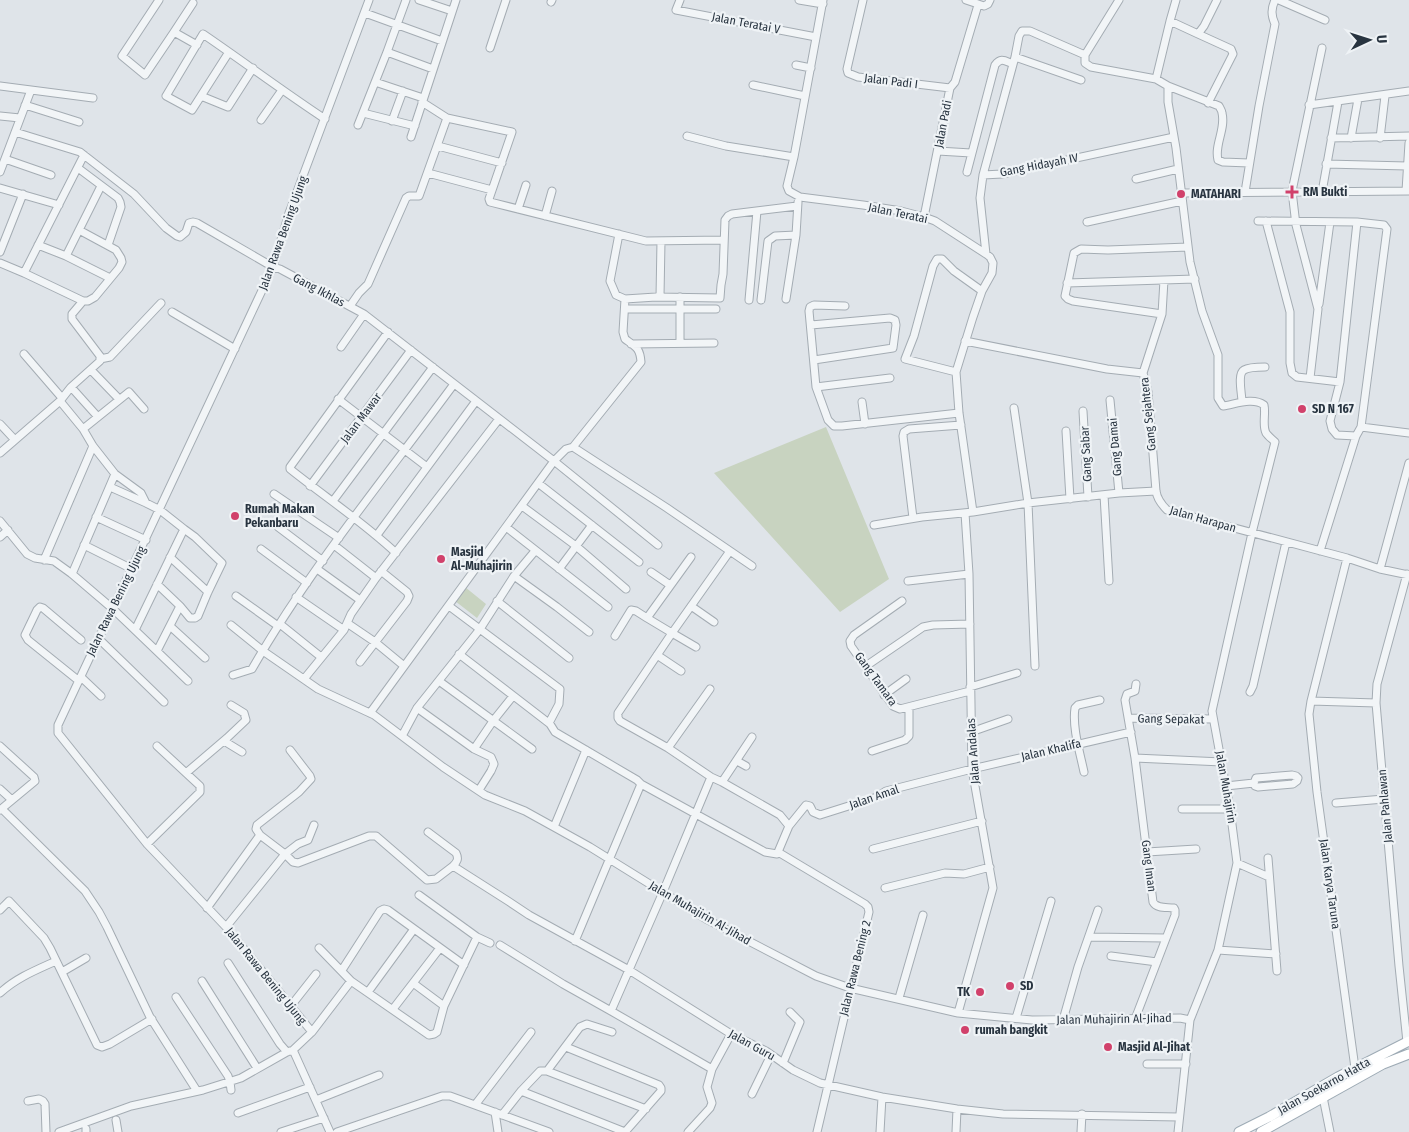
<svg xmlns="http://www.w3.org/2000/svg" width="1409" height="1132" viewBox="0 0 1409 1132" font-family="'Fira Sans Condensed',sans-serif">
<rect width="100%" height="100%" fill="#dfe4e9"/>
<path fill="#c8d3c0" d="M826,427l63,152 -49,33 -126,-139z
M465,587l21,17 -9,14 -22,-17z"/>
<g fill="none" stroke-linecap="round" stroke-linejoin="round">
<g stroke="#a4acb3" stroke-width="9">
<path id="minor" d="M159,0l-37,56 23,19 29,-43
M419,0l33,11
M680,0l-4,10 140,27
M799,0l24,4
M823,0l-29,157 -7,29 2,5 11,6 63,8 38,6 23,6 11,4 51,33 4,3 3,6 -1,10 -10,18 -9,26 -17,55 3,41 14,99
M863,0l-16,69 1,4 10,4 92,11
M966,0l18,6 4,-2 2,-4
M1119,0l-34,55v8l6,4 65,12 12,7 51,20c1,2 3,5 3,7 4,16 -8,32 -4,47l5,2 26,1
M1279,0l46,20
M551,2l1,-2
M193,3l-19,29 23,13
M365,13l77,28
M1170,21l6,-21
M1198,34l33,15 2,5 -25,49
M490,48l16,-48
M229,52l-37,58 -26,-14 37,-62c41,28 81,58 122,85
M387,52l46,17
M1015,57l66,23
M796,65l15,3
M1156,79l14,-58 28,13 6,-8 13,-26
M375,82l48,16
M753,85l52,11
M0,86l93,12
M1168,86v16l8,46 14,114 12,49 16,44v43l5,8c13,-2 30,-9 41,-1 2,9 -2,20 2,28 2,3 6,6 9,9l-23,91 -40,178 18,98 7,54 -19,87 -28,70 -12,112
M201,96l27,11 25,-39
M422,102l25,16 65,14 -23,67 1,3 156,39 78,-1
M25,105l54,17
M1309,105l100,-14
M363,113l52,13
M0,116l20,2
M261,120l21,-30
M392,121l11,-30
M358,125l29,-73 19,-52
M15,132l65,20 54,42 32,34 11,8 3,1 6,-5 3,-9 4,-1 4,1 76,44 7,2 84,45 190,147 104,84
M687,136l39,10 68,11
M411,137l45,-137
M1331,138l78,-2
M1351,138l7,-39
M1380,138l5,-42
M438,146l64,17
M938,151l33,2
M5,159l46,16
M1326,164l81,2
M78,168l40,30 2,4 1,5 -13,38
M0,172l31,-82
M967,172l28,-107c6,-8 10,-4 18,-1
M428,173l64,17
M983,175l32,-118 4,-21 3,-5h8l55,24
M1136,179l42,-10
M0,188l59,17
M1406,191l3,-48
M1245,192l14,-86 16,-82c-4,-9 -4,-15 0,-24
M1322,192l16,-90
M1181,193l228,-2
M518,209l8,-24
M545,216l7,-25
M924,217l26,-129 5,-6 23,-77
M1258,221l99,1 27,3 3,4 -26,198 -5,9 -36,115
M1266,221l24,91v51l2,10 5,4 43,5
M1087,222l95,-21
M79,230l37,20 5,8 1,4 -3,6 -24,29 -7,4h-5
M619,234l-9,47 6,14 9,4 31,-2 64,1 1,-13 2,-11 2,-54 3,-4 4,-2 65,-8
M38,245l28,11 44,22
M0,252l23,-58
M986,254l-6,-56 3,-23 19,-1 172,-37
M66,256l35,-70
M0,263l24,10 59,28 -11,13v5l28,37v5l-29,26 -11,14 23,28 10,17 22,28 26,19 5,10 14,7 24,19 11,8 27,26 -14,29 -10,24 -3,2h-5l-10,-12 -23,-22
M24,273l60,-118
M1164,280l-2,34 -19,59 5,19 8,99c1,8 5,13 11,19l180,48 33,11 29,6
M1067,283l128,-4
M660,297l1,-56
M786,299l10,-64 2,-33
M749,300l8,-89
M761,300l7,-59 7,-5 21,-1
M1319,304l11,-82
M350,306l9,-13 9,-9 38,-86 3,-2h10l28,-78
M845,306l-31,-1 -4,2 -1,4 7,76 12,33 6,6h8l117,-13
M625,309h91
M172,312l63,37
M1162,314l-89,-13 -5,-2 -3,-3 9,-43 7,-4 27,1 80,-3
M811,325l79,-7 5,2 1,5 -3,23 -79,12
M388,332l-98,135v2c35,28 73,53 106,84
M965,341l142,28 36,4
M680,343v-46
M631,344l83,-1
M341,347l23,-33
M24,354l38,44
M100,359l10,-2 51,-54
M91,370l28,29
M956,372l-51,-13 9,-23 19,-70 4,-7h5l12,12 28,20
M1310,378l8,-69 -22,-84 -4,-34 30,-143
M71,387l27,30
M816,387l74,-9
M338,399l89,68
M1110,400l9,93
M862,402l3,22
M1242,402c0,-8 -5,-28 2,-32 5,-3 15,-3 21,-3
M1014,408l14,95 7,163
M1083,411l5,86
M0,424l15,16
M1361,427l48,6
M83,429l46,-37 15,17
M1066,431l4,68
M1356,436l-19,-1 -5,-6 -2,-8 10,-39 17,-160
M573,447l68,-85c-1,-14 -5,-15 -16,-23l-2,-7 2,-33
M0,453l60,-52
M538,483l101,79
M310,486l101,-136
M110,487l36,16
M274,494l65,44
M1104,495l5,86
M333,501l100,-134
M522,506l54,40 50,43
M96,517l50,23
M913,518l-10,-82 1,-4 5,-3 52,-4
M0,521l27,33 8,4 19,3 18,13 41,35 75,72
M874,525l48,-8 51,-5 55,-9 91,-10 37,-2
M278,527l45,34
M506,527l102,80
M377,535l99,-134
M0,537l8,-7
M84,545l48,24
M334,545l42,33 123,-159
M261,549l46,34
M170,557l38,35
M691,557l-44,61 25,15 -54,80v5l2,3 48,27 43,29 11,5 58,33 9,11 -11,26 87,52 3,3 1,5 -52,220
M1347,558l-36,143 65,2
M44,560l49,-114
M317,569l43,31
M559,569l33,-44
M1380,569l29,-106
M651,572l19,13
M72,574l43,-100
M514,576l43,31 32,25
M908,581l61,-7
M236,596l42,30
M296,597l48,33
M497,601l72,57
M902,601l-48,34 -4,6 1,5 42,60 7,3 70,-18
M449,606l111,83 -1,15 -10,19
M691,606l23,16
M347,623l4,-9 25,-36
M280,624l41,33
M231,625l32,26 55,38 56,26 69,52 42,28 40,16 65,36 116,72 110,57 34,12 108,25 74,7 148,-2 10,2
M170,626l35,32
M135,630l49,-101
M615,636l16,-26 5,1 11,7
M98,638l66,64
M696,647l-24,-14 58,-82
M157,651l23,-45
M459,654l91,70 5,8 82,48 4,4
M657,655l24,16
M360,662l47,-61 2,-5 -2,-4 -26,-21
M866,666l57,-39 10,-2 37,-1
M233,675l19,-6c58,-101 133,-191 202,-285
M81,677l20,19
M304,679l40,-49 3,-7 28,19 29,24
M79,681l-51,-41 -3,-5 12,-25 3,-3 3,1 38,32
M439,681l93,68
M970,687l47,-14
M1250,692l3,-6 33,-144
M884,695l22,-16
M1311,701l-2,13 8,78 38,276
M417,708l57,41 17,8 3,7 -3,7 -12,19
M370,713l184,-252 12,-12 7,-2 94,61 85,58
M1129,718l84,1
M971,732l37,-13
M402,736l15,-28 63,-79 34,-53 21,-25
M224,741l18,11
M0,746l34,31 1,4 -35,29
M668,748l42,-59
M474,749l19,-28 20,-25
M290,750l20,26 1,3 -12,13 -42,33 -1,4 4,6 25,19 8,8 5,1 71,-27h7l51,44 9,-1 17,-13 55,35 21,14 100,55 102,64 35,17 27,19 27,13 62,14 75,12 46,5 176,3
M872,751l33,-11 4,-4v-28
M1135,758l87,4
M737,761l9,5
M1084,772c-4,-19 -12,-45 -9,-64l3,-3 22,-5
M186,773l41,-35 19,-18 -2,-7 -13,-8
M722,782l30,-45
M1226,786l28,-3 1,3 3,1 35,-3 4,-3 1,-3 -2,-2 -4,-1 -36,3 -2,5
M0,789l12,11
M1336,803l48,-4
M2,809l83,82 14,21 8,15 43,90 47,74
M1182,809h48
M789,826l17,-21 4,1 3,6 7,3 57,-18 9,-6 86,-22 159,-37
M554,827l32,-77
M428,832l28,21c3,6 1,9 -3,13
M147,844l53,-52v-6l-43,-40
M873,849l109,-28
M1147,852l49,-3
M1268,858l9,113
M1237,863l32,14
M885,888l60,-15 19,1 26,-7
M419,895l58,42
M207,908l53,-73
M0,910l9,-9 35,37 6,10 47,97 5,2 8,-3 42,-25
M226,927l59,-73 13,-10 10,-4 6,-15
M1089,937l77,1
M575,941l66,-157 124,68 12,2 1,-2
M500,945l63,39 48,27 101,58
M319,948l32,33
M1218,950l58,4
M1111,956l46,6
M228,963l52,81 7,8
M342,970l38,-59 4,-2 4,1 76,55
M62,972l24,-14
M202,981l55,87
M413,983l31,23
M368,992l46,-63
M0,993c16,-15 36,-23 56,-32
M176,997l52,79 2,6 1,8
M899,998l24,-83
M290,1007l26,-33
M393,1009l47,-61
M611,1011l52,-119 48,-115
M958,1013l35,-125 -21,-119 -3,-195 -4,-61
M1016,1018l35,-117
M1135,1019l40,-104v-5l-1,-2c-8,-1 -17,1 -21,-6l-18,-144 -10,-58 2,-6 8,-3 1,-7
M1063,1020l15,-53 20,-57
M312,1032l39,-51 78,54 5,-1 3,-2 7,-26 33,-69 13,6
M1407,1042l-8,-76 -23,-263 1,-19 30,-110
M783,1063l17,-41 -10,-10
M1147,1064h39
M547,1071l99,38
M521,1091l104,41 36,-41v-3l-2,-3 -93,-38
M752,1094l19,-39
M1323,1097l7,35
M316,1100l63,-25
M28,1101l11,-2 4,2 2,3 1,28
M475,1105l56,-73
M495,1112l3,20
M238,1113l72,-26
M502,1115l19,-24 19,-20h7l33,-44 7,-3 25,8
M116,1120l2,12
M86,1129v3
M59,1132l72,-26 72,-16 38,-12 46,-26 6,-2
M281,1132l43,-14
M330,1132l-37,-82 19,-18 -86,-105 -79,-83 -89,-111v-8l215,-458 16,-54 80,-213
M337,1132l105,-36h8l99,36
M688,1132l22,-24 2,-5 -5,-16 5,-18 19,-35
M880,1132l2,-35
M956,1132l1,-23
M1081,1132l1,-18"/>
</g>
<g stroke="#9eabb5" stroke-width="11">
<path id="major" d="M1239,1132l30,-15 69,-40 71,-36
M1261,1132l122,-68 26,-10"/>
</g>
<use href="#minor" stroke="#f2f5f7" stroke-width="7"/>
<use href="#major" stroke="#fff" stroke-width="9"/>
</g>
<g fill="#d1416b" stroke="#eff3f6" stroke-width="2">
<path d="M1289.5 184.5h5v5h5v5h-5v5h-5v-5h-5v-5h5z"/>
<circle cx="1181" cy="194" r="5"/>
<circle cx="1302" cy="409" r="5"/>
<circle cx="235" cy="516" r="5"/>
<circle cx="441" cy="559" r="5"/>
<circle cx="1010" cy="986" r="5"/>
<circle cx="980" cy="992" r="5"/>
<circle cx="965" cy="1030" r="5"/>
<circle cx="1108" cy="1047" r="5"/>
</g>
<g text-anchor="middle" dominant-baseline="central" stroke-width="4.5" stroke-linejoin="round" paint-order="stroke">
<g font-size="12" fill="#283440" stroke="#eff3f6">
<text transform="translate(746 23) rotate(11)">Jalan Teratai V</text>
<text transform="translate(891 81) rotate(7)">Jalan Padi I</text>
<text transform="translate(943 124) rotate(-79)">Jalan Padi</text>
<text transform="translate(1039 165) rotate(-11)">Gang Hidayah IV</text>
<text transform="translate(898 213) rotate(12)">Jalan Teratai</text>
<text transform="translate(283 233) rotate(-70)">Jalan Rawa Bening Ujung</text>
<text transform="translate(319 290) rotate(28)">Gang Ikhlas</text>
<text transform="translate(1148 414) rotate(-96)">Gang Sejahtera</text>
<text transform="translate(361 418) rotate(-53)">Jalan Mawar</text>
<text transform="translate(1115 447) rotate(-95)">Gang Damai</text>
<text transform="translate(1086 454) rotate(-93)">Gang Sabar</text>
<text transform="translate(1203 519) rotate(16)">Jalan Harapan</text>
<text transform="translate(116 601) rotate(-64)">Jalan Rawa Bening Ujung</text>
<text transform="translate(876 679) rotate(54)">Gang Tamara</text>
<text transform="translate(1171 719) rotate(1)">Gang Sepakat</text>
<text transform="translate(1051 750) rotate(-13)">Jalan Khalifa</text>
<text transform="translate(973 751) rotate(-94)">Jalan Andalas</text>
<text transform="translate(1226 787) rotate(80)">Jalan Muhajirin</text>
<text transform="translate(874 797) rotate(-19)">Jalan Amal</text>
<text transform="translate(1385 806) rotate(-95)">Jalan Pahlawan</text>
<text transform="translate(1149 866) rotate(83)">Gang Iman</text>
<text transform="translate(1330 884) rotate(82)">Jalan Karya Taruna</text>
<text transform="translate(700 913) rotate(30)">Jalan Muhajirin Al-Jihad</text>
<text transform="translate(855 968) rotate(-76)">Jalan Rawa Bening 2</text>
<text transform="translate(266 976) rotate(51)">Jalan Rawa Bening Ujung</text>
<text transform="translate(1114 1019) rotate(-1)">Jalan Muhajirin Al-Jihad</text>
<text transform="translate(752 1045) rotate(29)">Jalan Guru</text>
<text transform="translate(1324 1086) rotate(-29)">Jalan Soekarno Hatta</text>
</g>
<g font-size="12" font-weight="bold" fill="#283440" stroke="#eff3f6" text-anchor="start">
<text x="1303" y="192">RM Bukti</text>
<text x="1191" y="194">MATAHARI</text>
<text x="1312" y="409">SD N 167</text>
<text x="245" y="509">Rumah Makan<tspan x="245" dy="14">Pekanbaru</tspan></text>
<text x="451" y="552">Masjid<tspan x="451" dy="14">Al-Muhajirin</tspan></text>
<text x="1020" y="986">SD</text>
<text x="970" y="992" text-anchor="end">TK</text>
<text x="975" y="1030">rumah bangkit</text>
<text x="1118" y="1047">Masjid Al-Jihat</text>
</g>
</g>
<g transform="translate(1369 40) rotate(86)" stroke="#eff3f6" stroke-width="4" paint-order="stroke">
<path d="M0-4L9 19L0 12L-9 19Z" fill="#283440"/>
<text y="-8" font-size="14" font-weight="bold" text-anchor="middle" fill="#283440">U</text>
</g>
</svg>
